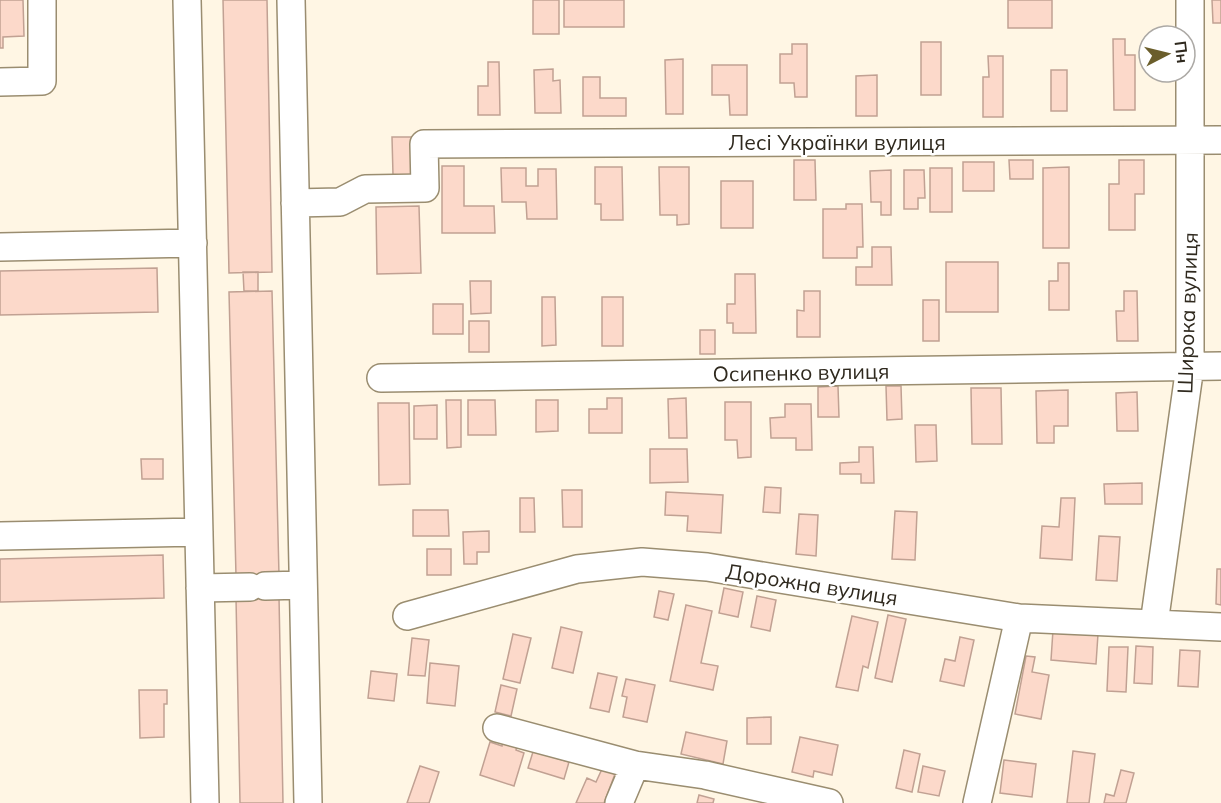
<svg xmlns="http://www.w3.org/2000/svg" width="1221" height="803" viewBox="0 0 1221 803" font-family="Mulish,sans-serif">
<rect width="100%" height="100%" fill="#fff6e4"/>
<path fill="#fcd9ca" stroke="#c1a193" stroke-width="1.5" d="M0,0h23l1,36 -21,1v11h-3z
M223,0h44l5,272 -43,1z
M533,0h26v34h-26z
M564,0h60v27h-60z
M1008,0h44v28h-44z
M1212,0h9v23h-8z
M1113,39h12v16h10v55h-21z
M921,42h20v53h-20z
M792,44h15v53h-12l-1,-14h-14v-29h12z
M988,56h15v61h-20v-40h6z
M683,59v55h-17l-1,-54z
M488,62h11l1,53h-22v-29h10z
M712,65h35v50h-17l-1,-20h-17z
M553,69v12l7,-1 1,33h-26l-1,-43z
M1051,70h16v41h-16z
M877,75v41h-21v-40z
M583,77h17v21h26v18h-43z
M392,137h22v37l-21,1z
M794,160h21l1,40h-22z
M1009,160h24v19h-23z
M1119,160h25v34h-9v36h-26v-46h10z
M963,162h31v29h-31z
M442,166h22v40h30l1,27h-53z
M595,167h27l1,53h-22v-16h-6z
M659,167h30v57l-12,1v-10h-17z
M1069,167v81h-26v-80z
M501,168h25v18h12v-17h18l1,50h-30l-1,-17h-24z
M930,168h22v44h-22z
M891,170v45h-10v-13h-10l-1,-31z
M904,170h20l1,28h-7v11h-14z
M721,181h32v47h-32z
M846,204h16l1,43h-6v11h-34v-49h23z
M419,206l2,67 -44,1 -1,-67z
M872,247h19l1,38h-36v-18h16z
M946,262h52v50h-52z
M1058,263h11v47h-20v-29h9z
M157,268l1,44 -158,3v-44z
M243,272h15v19h-14z
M735,274h20l1,59h-23v-10h-6v-19h8z
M470,281h21v32l-20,1z
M272,291l7,284 -43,1 -7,-284z
M804,291h16v46h-23v-27l7,1z
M1124,291h13l1,50h-21l-1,-30h8z
M542,297h13l1,48 -14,1z
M602,297h21v49h-21z
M923,300h16v41h-16z
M433,304h30v30h-30z
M469,321h20v31h-20z
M700,330h15v24h-15z
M838,386l1,31h-21v-30z
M886,386h15l1,33 -15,1z
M971,388h30l1,56h-30z
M1068,390v36h-14v17h-17l-1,-52z
M1137,392l1,39h-21l-1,-38z
M607,398h15v35h-33v-24h18z
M686,398l1,40h-18l-1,-39z
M446,400h15v47l-14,1z
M468,400h27l1,35h-28z
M536,400h22v31l-22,1z
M725,402h26v55l-13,1 -1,-18h-12z
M378,403h31l1,81 -31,1z
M785,404h26l1,46h-16v-12h-25l-1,-20 15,-1z
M437,405v34h-23v-33z
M915,425h21l1,36 -21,1z
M859,447h14l1,36h-13v-9h-21v-11l19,-1z
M650,449h37l1,33 -38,1z
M141,459h22v20h-21z
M1142,483v21h-37l-1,-20z
M765,487l16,1 -1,25 -17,-1z
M562,490h20v37h-19z
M666,492l57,3 -2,38 -34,-2 1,-15 -23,-1z
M520,498h14l1,34h-15z
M1061,498h14l-3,62 -32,-2 2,-32 17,1z
M413,510h35l1,26h-36z
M895,511l22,1 -2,48 -23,-1z
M799,514l19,1 -2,41 -20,-2z
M489,531v21h-12v12h-13l-1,-32z
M1099,536l21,1 -3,44 -21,-1z
M427,549h24v26h-24z
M163,555l1,43 -164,4v-43z
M1217,569h4v36l-5,-1z
M724,588l19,4 -5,25 -19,-4z
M659,591l15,3 -6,26 -14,-3z
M757,596l19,4 -6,31 -19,-4z
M279,597l4,206h-43l-4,-205z
M686,605l26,6 -11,52 17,3 -5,24 -43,-9z
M888,615l18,4 -14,63 -17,-4z
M852,616l26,6 -10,46 -5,-2 -5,25 -22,-4z
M561,627l21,5 -9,41 -21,-5z
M1053,630l45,4 -2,30 -45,-4z
M513,634l18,4 -11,45 -17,-4z
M960,637l14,3 -10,46 -24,-5 5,-22 10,2z
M412,638l17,2 -4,36 -17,-1z
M1136,646l17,1 -1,37 -18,-1z
M1109,647h19l-2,45 -19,-1z
M1180,650l20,1 -2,36 -20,-1z
M1026,656l9,1 -3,15 17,3 -8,44 -26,-5z
M430,663l29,3 -4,40 -28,-3z
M371,671l26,3 -3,27 -26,-3z
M598,673l19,4 -8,35 -19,-4z
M626,679l29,6 -8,37 -24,-5 4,-20 -5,-1z
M501,685l16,4 -6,27 -16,-4z
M139,690h28v14h-3v33l-24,1z
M771,717v27h-24v-26z
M686,732l41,9 -4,23 -42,-10z
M800,737l38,8 -6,30 -18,-4 -1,6 -21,-5z
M537,739l19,19 13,4 -5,17 -36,-11z
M503,740l14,5 -1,5 8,3 -10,33 -34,-11 10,-33 12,4z
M904,750l16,4 -8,38 -16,-4z
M1073,751l22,3 -6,49h-22z
M1004,760l32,4 -4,33 -32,-4z
M420,766l19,6 -10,31h-22z
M923,766l22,5 -6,25 -21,-4z
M602,769l13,5 -11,29h-28l11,-25 9,4z
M1121,770l13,3 -8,30h-22l2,-9 8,2z
M699,795l15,4 -1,4h-16z"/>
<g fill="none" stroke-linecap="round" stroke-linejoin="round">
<g stroke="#9a8d70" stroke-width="30">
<path id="minor" d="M187,0l18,803
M291,0l17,803
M0,82l42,-1v-81
M295,203l45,-1 25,-13 60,-1 -1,-44 797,-4
M0,247l193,-4
M381,378l840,-12
M0,536l199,-4
M265,586l38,-1
M200,588l50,-1
M407,616l170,-47 65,-7 65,5 312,51 202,9
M1154,624l36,-258v-366
M497,728l138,37 70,10 124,28
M619,803l16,-38
M977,803l42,-185"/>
</g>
<use href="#minor" stroke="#fff" stroke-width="27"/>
</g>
<g text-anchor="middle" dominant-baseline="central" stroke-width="5" stroke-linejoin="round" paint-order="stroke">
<g font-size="21" fill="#2f291e" stroke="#fff">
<text x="837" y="142">Лесі Українки вулиця</text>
<text transform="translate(1187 313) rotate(-88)">Широка вулиця</text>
<text transform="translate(801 372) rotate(-1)">Осипенко вулиця</text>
<text transform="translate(812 584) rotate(9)">Дорожна вулиця</text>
</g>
</g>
<g transform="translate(1167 54) rotate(83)"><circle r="28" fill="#ffffff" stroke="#aca9a5" stroke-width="1.5"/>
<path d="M0-4.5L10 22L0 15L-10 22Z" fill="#6b5e2b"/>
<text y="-9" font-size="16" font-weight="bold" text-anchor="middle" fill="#2f291e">Пн</text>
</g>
</svg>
